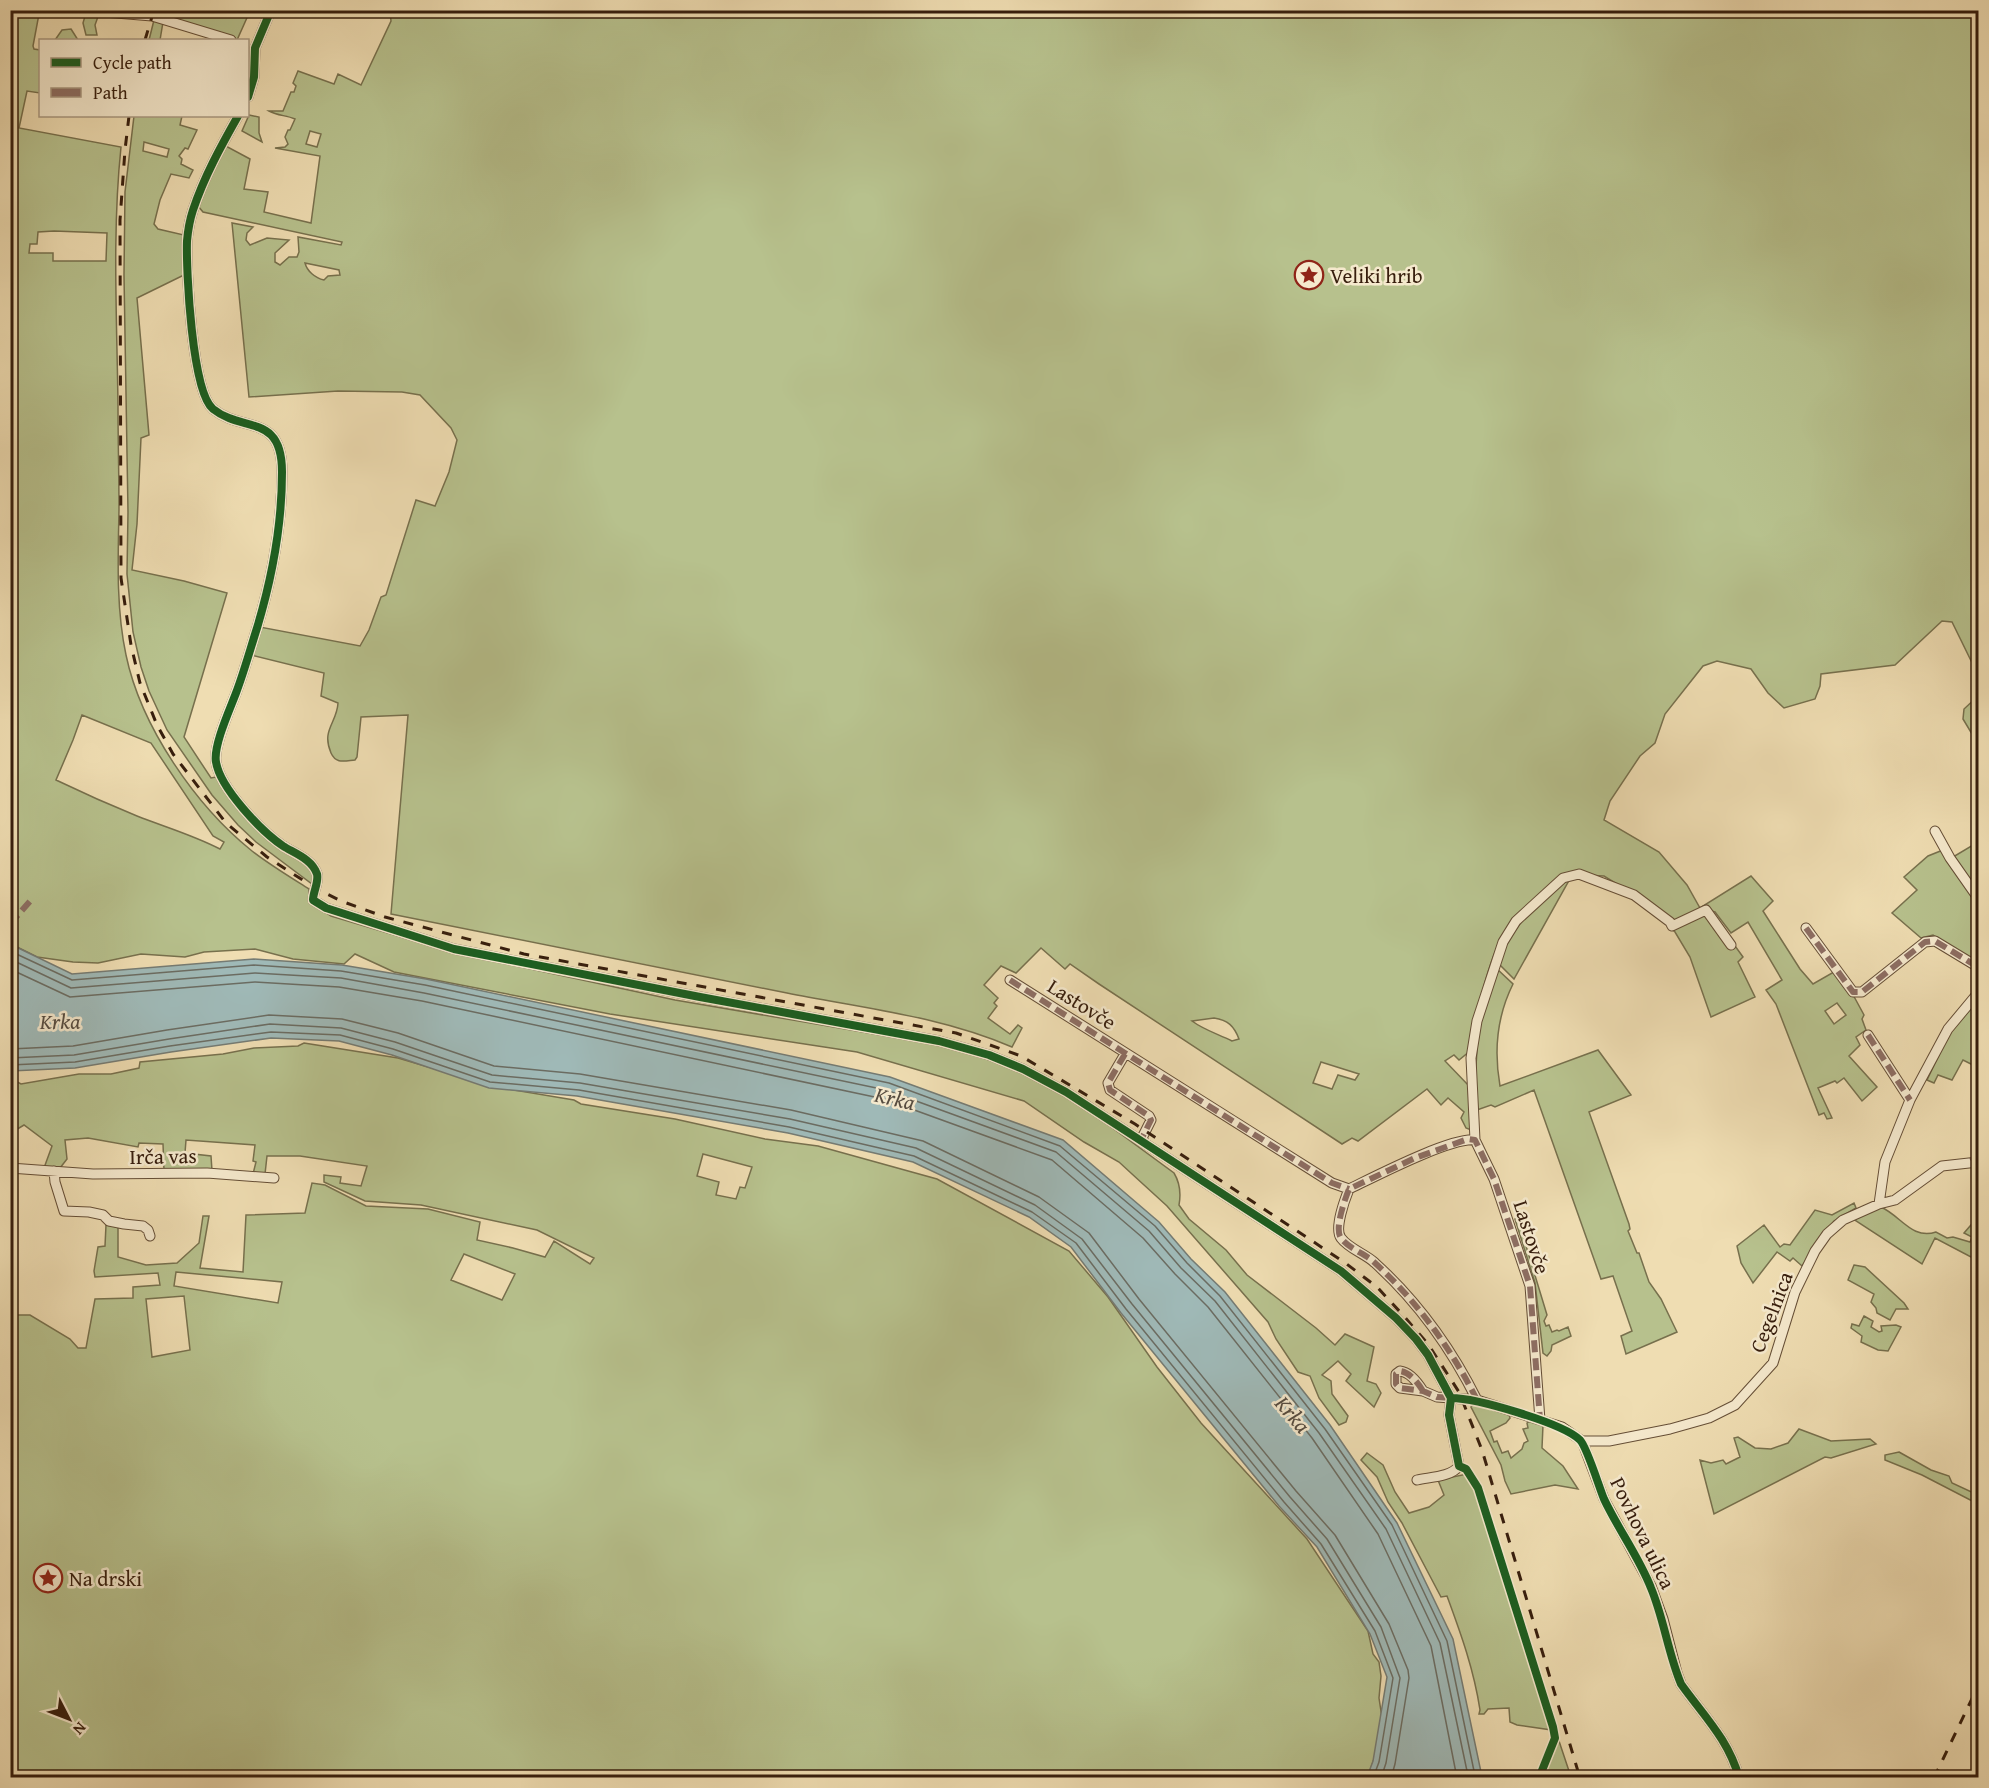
<svg xmlns="http://www.w3.org/2000/svg" width="1989" height="1788" viewBox="0 0 1989 1788" font-family="'Gentium Book Plus',serif">
<rect width="100%" height="100%" fill="#efddb2"/>
<filter id="stains"><feTurbulence type="fractalNoise" baseFrequency=".00333" numOctaves="4"/><feColorMatrix values="0 0 0 0 .2 0 0 0 0 .09 0 0 0 0 .02 0 0 0 .5 -.17"/></filter>
<radialGradient id="worn" r=".72"><stop offset=".6" stop-color="#630" stop-opacity="0"/><stop offset="1" stop-color="#630" stop-opacity=".3"/></radialGradient>
<path fill="#b7c18d" stroke="#77704d" stroke-width="1.5" fill-rule="evenodd" d="M159,10l91,1 -13,29 -79,-27z
M10,11h24v2l5,1 -6,32 1,3 6,1v43l-13,-2 -8,37 102,19c-9,86 -4,172 -3,259 0,35 1,69 1,104 -1,48 -3,99 7,145 15,72 70,151 126,196 18,14 38,26 57,38v12l22,15 121,36 223,48 247,42 37,8 64,21 65,39 86,63c6,10 7,21 5,32l10,14 37,31 21,25 69,53 19,17 10,-11 29,13 -7,34 9,3 5,9 -7,14 -28,-26 5,-7 -13,-13 -16,14 9,6 1,13 16,22 -2,6 -7,3 -20,-27 -9,-22 -12,-4 -22,-33 -8,-17 -101,-116 -35,-32 -13,-12 -35,-20 -60,-41 -167,-49 -247,-38 -216,-42 -39,-18 -11,10 -51,-5 -38,-10 -51,3 -19,5 -44,-3 -43,9 -25,-1 -36,-5 -26,-13 -1,-292c9,-52 9,-106 0,-158zM54,231l53,2 -1,28h-53v-8h-24l1,-9h7l1,-12zM82,715l69,28 62,93 11,6 -4,7c-27,-14 -55,-22 -83,-33 -27,-11 -54,-23 -81,-36l17,-40z
M69,11h31l-5,14 2,10h-11l-3,-12 3,-10z
M390,11h1588v664l-26,-53 -10,-1 -47,44 -74,9 -1,12 -5,13 -31,9 -16,-15 -17,-24 -34,-8 -14,5 -38,48 -10,29 -15,13 -30,45 -6,19 55,32 28,33 13,23 51,-32 22,25 -10,10 37,58 13,15 26,-15 25,46 -2,4 4,11 -10,7 4,8 -11,11 28,31 -15,14 -18,-23 -7,5 -2,-2 -17,7 14,30 -5,1 -3,-6 -5,2 -43,-111 -10,-14 16,-10 -34,-58 -17,11 -16,-21 -15,-4 1,5 10,2 8,10 -3,4 5,6 4,-3 18,25 -5,5 17,35 -44,20 -21,-60 -15,-25 -30,-31 -41,-25 -21,-1 -12,2 -57,102 -16,-16c16,-41 34,-51 64,-81l-4,-4c-15,13 -34,29 -47,45 -23,29 -34,91 -41,128l-11,9 -5,-5 -9,6 25,26 1,43 -5,-2 -5,-10 3,-6 -16,-14 -7,7 -14,-16 -69,52 -6,-3 -10,6 -243,-160 -29,-20 -5,5 -24,-21 -25,25 -15,-7 -17,19 14,13 -4,5 3,3 -9,12 22,16 8,-9 4,3 -10,19c-72,-31 -149,-39 -225,-54 -132,-27 -264,-53 -396,-79l17,-199 -47,2 -4,40 -2,3c-11,1 -19,4 -24,-7 -10,-23 6,-30 7,-50l-17,-7 3,-23 -73,-18 9,-28 100,19 9,-16 12,-33 5,-2 30,-95 19,6 14,-34 8,-32 -6,-12 -31,-33 -18,-3 -64,-1 -89,6 -17,-174 21,4 -6,6 -1,7 4,5 17,-7 22,2 -14,13v9l5,3 9,-8h8l2,-5 -1,-15 43,8 1,-3 -139,-30 -5,-6 26,-61 26,14 -6,30 24,3 -4,20 47,11 9,-67 -45,-8 10,-1 3,-3 -3,-7 3,-7h2l5,-11c-9,-4 -17,-3 -26,-8h14l8,-19h3l2,-6 -3,-3 5,-12 36,13 4,-10 23,11 30,-64zM310,131l11,3 -4,13 -11,-3zM305,263l34,7 1,5 -12,1 -4,4c-9,-2 -17,-9 -19,-17zM1837,1003l9,12 -12,9 -9,-13zM1214,1018c14,2 20,8 25,21l-7,2c-14,-7 -28,-11 -40,-20zM1321,1062l38,12 -4,6 -17,-5 -6,14 -19,-6z
M154,20l9,2 -3,18h-11z
M71,29l7,11h-23l7,-10z
M249,115l10,2v16l3,9 -20,-11z
M134,116h48l-2,9 17,5 -9,19 -3,-1 -6,8 3,3 -1,5 12,6 -4,8 -18,-4 -11,26 -6,24 4,5 26,6 2,39 -49,24 12,137 -8,3 -4,86 -5,46 52,11 43,12 -43,144 27,41 5,-1 12,18 84,76 2,8 -2,5 -56,-42 -18,-17 -26,-30 -45,-65 -18,-39 -8,-24 -8,-35 -6,-58 1,-62 -4,-237 1,-83zM144,142l25,7 -2,8 -24,-6z
M1978,696v48l-15,-25 1,-10z
M1978,842v39l-5,3 -20,-27z
M1943,850l35,52v61l-45,-28 -12,3 -29,-25 25,-23 -13,-13 24,-21z
M1496,968l17,16c-16,32 -19,68 -13,102l98,-36 33,45 -42,17 40,112 1,5 -2,2 9,22h2l10,29 12,17 16,33 -51,22 -5,-18 11,-5 -19,-55 -12,3 -67,-189 -39,17 -4,-2 -14,5 -2,-27 3,-50z
M1974,1004l4,4 -1,53 -4,4 -10,-5 -11,20 -14,-5 -4,8 -7,-3 22,-46z
M304,1043l94,15 98,29 78,13 7,4 94,15 90,20 53,7 119,33 132,72 39,46 49,70 44,56 106,116 61,92 5,23 6,8 2,14 -2,22 3,20v17l-14,42h-1357v-462h19l40,24 8,9h8l9,-49 38,-1v-11l27,-2 -2,-12 -63,4 -1,-6 4,-24 7,-1 1,-21 12,2v30l28,8 31,-2 22,-20 4,-27h6l-9,52 43,4 3,-57 59,-2 7,-30 13,2 41,21 62,3 52,13 -3,18 36,8 32,9 9,-16 36,23 4,-6 -57,-28 -116,-25 -56,-4 -41,-19v-7l17,2 -1,6 21,3 6,-20 -67,-10h-33l-2,18h-12l3,-12 -3,-1 2,-16 -69,-5 -1,13 26,3 1,15 -48,-1 -1,-26 -24,-1 -1,4 -50,-9 -23,2 2,19 -7,9h-16l8,-22 -28,-21 -13,8 -1,-55 11,6 58,-10h32l28,-6 1,-6 83,-8 31,-6 44,-2zM703,1154l49,13 -7,21 -5,-1 -4,12 -20,-4 3,-13 -22,-6zM464,1254l51,20 -13,26 -51,-20zM176,1272l106,10 -4,21 -104,-17zM184,1296l6,54 -38,7 -6,-58z
M1978,1201v44l-7,12 -36,-19 -13,26 -69,-45 28,-12c20,9 31,33 55,25l11,6 6,-1 17,5 2,-5 -8,-4 7,-8 5,-2 -3,-9z
M1854,1203l2,5 -22,13 -32,45 -9,-8 -3,3 -13,-9 -24,31 -12,-20 -4,-17 27,-21 16,22 4,-3 6,1 25,-35 17,5z
M1517,1216l30,99 -3,6 2,5 3,-1 3,7 5,-2 2,1 9,-4 3,9 -19,9 -1,6 -4,5 -4,-3 -8,-70 -20,-64z
M1854,1265l11,2 39,36 4,6h-12l-6,11 -13,-7 -1,-5 -5,-6 3,-8 -26,-14z
M1864,1316l9,5 -2,6 8,5 3,-1 -1,-5 15,-1 5,2 -13,24 -10,-1 -17,-8 1,-6 -11,-8 1,-4 7,2z
M1474,1403l35,12 1,3 -4,5 -16,8 4,11 3,-1 5,12 6,-2 3,7 11,-9 2,-6 4,-2 -5,-12 5,-1 -1,-5 3,-2 13,4 -1,23 21,18 15,23 -23,-4 -44,9 -6,-13 -4,-16 -30,-58z
M1799,1429l32,12 39,-2 6,5 -45,14 -6,-1 -111,57 -14,-54 11,3 12,-3 3,4 14,-7 -6,-19 4,-1 17,11 16,1 17,-6z
M1899,1452l32,18 18,6 3,7 26,12v9l-56,-29 -37,-15v-5z
M1367,1453l16,12 12,27 14,21 20,-6 15,-12 -6,-15 29,-6 8,14 46,139 31,103 -35,-5 -7,-3 -1,-14 -21,1 -4,5h-5l1,-4c-6,-40 -19,-76 -33,-114l-6,1 -39,-74 -14,-21 -11,-25 -16,-17z
M1558,1738l13,39h-31l1,-3z"/>
<path fill="#9fb9b7" stroke="#757b73" stroke-width="1.5" d="M10,944l62,30 182,-15 88,6 84,14 464,98 173,63 96,82 32,37 34,33 105,133 67,98 56,116 28,133 -1,5h-113l6,-16 14,-84 -17,-43 -53,-87 -38,-41 -158,-193 -50,-66 -42,-30 -116,-55 -125,-29 -211,-37 -88,-8 -97,-33 -53,-14 -68,-3 -100,14 -96,16 -64,3z"/>
<g fill="none" stroke-linecap="round" stroke-linejoin="round">
<path stroke="#6b6c62" stroke-width="1.5" d="M10,951l62,29 182,-15 87,6 84,14 464,98 171,63 95,80 32,37 33,33 105,133 67,96 55,116 27,130v7
M10,959l61,29 184,-15 86,5 83,15 462,97 170,62 93,79 32,37 34,33 104,132 67,96 54,114 27,128 -1,7
M10,969l60,28 185,-15 84,5 83,14 462,98 168,61 91,78 32,36 33,33 104,131 66,96 53,112 26,132
M10,1049l63,-3 94,-16 102,-15 73,4 56,14 96,33 86,8 211,36 132,31 116,56 50,36 50,66 157,192 39,44 54,89 19,46 1,8 -14,86 -4,14
M10,1058l64,-3 95,-16 101,-15 71,4 54,14 97,33 88,8 210,36 126,29 119,57 47,34 50,65 158,193 37,42 54,88 19,51 -14,85 -5,15
M10,1065l65,-3 95,-16 101,-14 69,3 53,14 97,33 89,8 210,37 125,29 118,56 44,31 50,66 158,193 37,42 54,87 18,47 -14,84 -6,16"/>
<g stroke="#654e36" stroke-width="11">
<path id="minor" d="M104,12l48,4 79,24
M248,97l6,-20 1,-29 16,-38
M238,116c-17,30 -34,61 -45,94 -3,9 -5,20 -6,31 -1,29 5,151 26,168 30,24 69,4 69,63 0,52 -10,106 -25,156 -7,22 -13,44 -21,65 -6,16 -23,53 -20,69 4,26 45,69 67,84 11,7 29,13 34,28 2,8 -4,18 -4,26l13,8 128,41 246,48 239,44 50,14 34,14 43,23 275,179 55,47 20,21 12,16 23,43
M1935,831l15,27 28,40
M1806,928l47,64h9l63,-50 10,-1 43,26
M1010,980c107,68 214,136 322,203l17,6
M1868,1035l42,65
M1125,1054l-17,29 2,7 39,26 2,4 -8,16v6
M1475,1140c-24,-3 -101,37 -126,49 -4,10 -15,40 -8,49 8,11 25,16 34,25 42,38 77,87 102,137
M10,1168l83,6 114,-1 67,5
M54,1171l1,11 9,29 25,1 14,3 6,6 15,3 19,2 5,4 2,6
M1879,1204l6,-42 25,-62 38,-71 30,-36
M1423,1391c-5,-8 -13,-19 -23,-20l-4,3v10l4,4 23,3 14,6 40,3 85,27 20,14 22,58 47,87 12,33 14,54 4,11c22,31 48,56 58,94
M1540,1420l-10,-134 -36,-107 -19,-39 -4,-82 6,-37 26,-79 13,-21 47,-43 16,-4 55,21 36,27 2,4 34,-16 25,35
M1582,1441h27l61,-12 39,-11 26,-13 38,-42 22,-71 20,-41 12,-17 16,-14 36,-16 16,-4 47,-34 36,-4
M1417,1480c13,-3 34,-3 42,-14l-10,-51 2,-17"/>
</g>
<use href="#minor" stroke="#f5e9cd" stroke-width="9"/>
<path stroke="#371e0d" stroke-width="3" stroke-dasharray="10 10" stroke-linecap="butt" d="M145,40l9,-30
M129,116l-4,34 -5,70 1,358 10,67 9,38 17,42 16,29 53,69 41,34 48,31 26,13 44,16 139,37 432,79 65,23 114,68 209,138 33,25 25,27 26,30 31,48 23,58 98,328
M1934,1778l44,-92"/>
<path stroke="#8d6e63" stroke-width="6" stroke-dasharray="12 6" stroke-linecap="butt" d="M10,924l21,-24
M1806,928l47,64h9l63,-50 10,-1 43,26
M1010,980c107,68 214,136 322,203l17,6
M1868,1035l42,65
M1125,1054l-17,29 2,7 39,26 2,4 -8,16v6
M1971,1161l7,-5
M1423,1391c-5,-8 -13,-19 -23,-20l-4,3v10l4,4 23,3 14,6 16,1
M1477,1400c-25,-50 -60,-99 -102,-137 -9,-9 -26,-14 -34,-25 -7,-9 4,-39 8,-49l66,-31 53,-19 7,1 19,39 36,107 10,134 -3,-1"/>
<g stroke="#f5e9cd" stroke-width="11">
<path id="cycleway" d="M248,97l6,-20 1,-29 16,-38
M238,116c-17,30 -34,61 -45,94 -3,9 -5,20 -6,31 -1,29 5,151 26,168 30,24 69,4 69,63 0,52 -10,106 -25,156 -7,22 -13,44 -21,65 -6,16 -23,53 -20,69 4,26 45,69 67,84 11,7 29,13 34,28 2,8 -4,18 -4,26l13,8 128,41 246,48 239,44 50,14 34,14 43,23 275,179 55,47 20,21 12,16 23,43
M1451,1398c25,0 112,25 129,42 7,7 19,47 24,59 14,30 35,58 47,89 13,31 17,65 30,96 22,31 48,56 58,94
M1451,1398l-2,17 10,51 7,3 12,19 75,239 2,11 -16,40"/>
</g>
<use href="#cycleway" stroke="#1b5e20" stroke-width="8"/>
</g>
<defs>
<g id="sight-ring" transform="scale(1.5)"><circle r="9.5" fill="#f5e9cd" stroke="#8f2418" stroke-width="1.5"/><path d="M0-6L1.8-2.2L6-1.7L2.9 1.2L3.7 5.4L0 3.3L-3.7 5.4L-2.9 1.2L-6-1.7L-1.8-2.2Z" fill="#8f2418"/></g>
</defs>
<g fill-rule="evenodd">
<use href="#sight-ring" x="1309" y="275"/>
<use href="#sight-ring" x="48" y="1578"/>
</g>
<g text-anchor="middle" dominant-baseline="central" stroke-width="5" stroke-linejoin="round" paint-order="stroke">
<g font-size="21" fill="#371e0d" stroke="#f5e9cd" text-anchor="start">
<text x="1330" y="275">Veliki hrib</text>
<text x="69" y="1578">Na drski</text>
</g>
<g font-size="21" fill="#371e0d" stroke="#f5e9cd">
<text transform="translate(1082 1004) rotate(32)">Lastovče</text>
<text transform="translate(163 1156) rotate(-1)">Irča vas</text>
<text transform="translate(1532 1237) rotate(72)">Lastovče</text>
<text transform="translate(1771 1312) rotate(-69)">Cegelnica</text>
<text transform="translate(1643 1533) rotate(64)">Povhova ulica</text>
</g>
<g font-size="22" font-style="italic" fill="#564c40" stroke="#f5e9cd">
<text x="60" y="1021">Krka</text>
<text transform="translate(895 1098) rotate(13)">Krka</text>
<text transform="translate(1293 1414) rotate(49)">Krka</text>
</g>
</g>
<rect width="1989" height="1788" fill="none" stroke="#efddb2" stroke-width="36"/>
<rect x="12" y="12" width="1965" height="1764" fill="none" stroke="#371e0d" stroke-width="3"/>
<rect x="18" y="18" width="1953" height="1752" fill="none" stroke="#371e0d" stroke-width="1.5"/>
<rect x="39" y="39" width="210" height="78" fill="#f5e9cd" stroke="#a99880" stroke-width="1.5"/>
<rect x="51" y="58" width="30" height="9" fill="#1b5e20" stroke="#a99880" stroke-width="1.5"/>
<text x="93" y="69" font-size="18" fill="#371e0d">Cycle path</text>
<rect x="51" y="88" width="30" height="9" fill="#8d6e63" stroke="#a99880" stroke-width="1.5"/>
<text x="93" y="99" font-size="18" fill="#371e0d">Path</text>
<g transform="translate(69 1719) rotate(132)" stroke="#f5e9cd" stroke-width="4.5" paint-order="stroke">
<path d="M0-4.5L10 22L0 15L-10 22Z" fill="#371e0d"/>
<text y="-9" font-size="16" font-weight="bold" text-anchor="middle" fill="#371e0d">N</text>
</g>
<rect width="100%" height="100%" filter="url(#stains)"/>
<rect width="100%" height="100%" fill="url(#worn)"/>
</svg>
